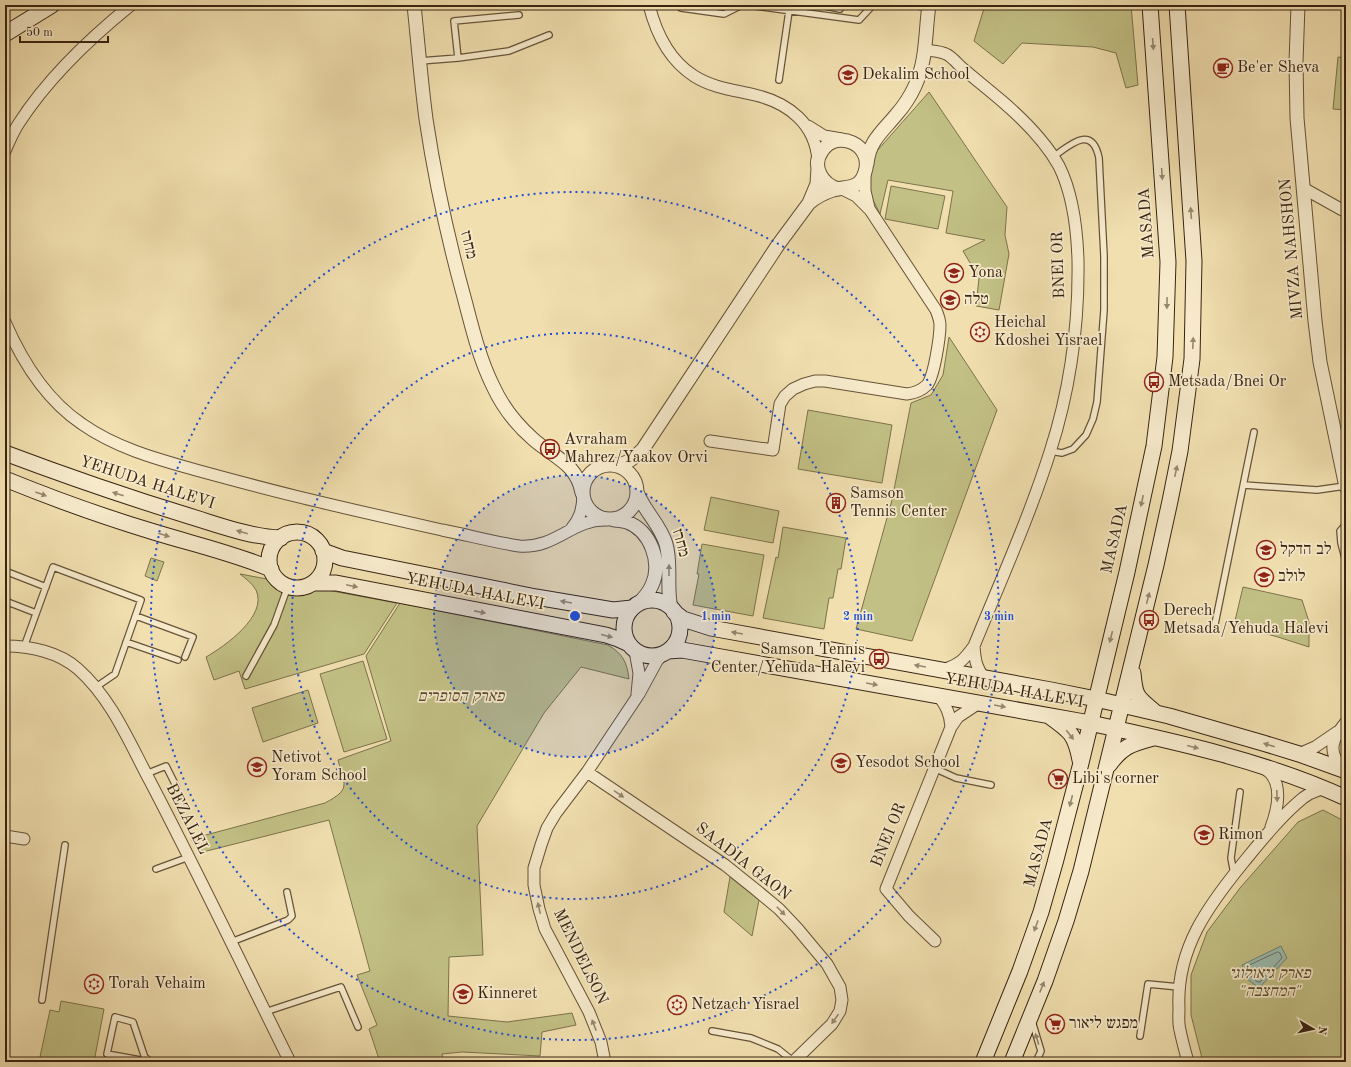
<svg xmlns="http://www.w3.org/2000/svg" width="1351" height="1067" viewBox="0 0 1351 1067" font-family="'Old Standard TT','Frank Ruhl Libre',serif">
<rect width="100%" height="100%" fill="#f1dfaf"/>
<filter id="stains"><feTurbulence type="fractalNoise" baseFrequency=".005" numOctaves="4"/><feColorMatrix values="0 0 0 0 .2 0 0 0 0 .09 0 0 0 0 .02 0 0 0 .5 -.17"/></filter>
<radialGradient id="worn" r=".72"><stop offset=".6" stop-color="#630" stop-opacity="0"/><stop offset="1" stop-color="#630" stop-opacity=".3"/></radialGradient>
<path fill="#c2c085" stroke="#7d724c" d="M985,5h146l7,80 -12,3 -10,-35 -23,-6 -71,-4 -19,21 -29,-23z
M1338,57l8,1v52l-13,-1z
M929,92l78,115 -2,28 4,19 -10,56 -23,-4 3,-28 -16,-27 22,-11 -39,-7 7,-42 -65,-11 -8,34 -11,-22v-19l7,-21z
M891,186l54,10 -7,33 -53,-10z
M949,337l48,73 -85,231 -56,-12 36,-129 19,-97 20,-8 12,-20z
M808,410l84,15 -10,58 -84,-14z
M711,497l68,14 -6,32 -69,-13z
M783,527l63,11 -5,31h-3l-5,29h-4l-5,31 -61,-11 13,-61 2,1z
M702,544l62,11 -11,61 -60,-11 6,-31h-2z
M151,558l13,4 -7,19 -12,-5z
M240,574l157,29 -33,51 -119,35 -6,-18 -25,9 -8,-23c19,-11 62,-41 50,-67 -4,-7 -10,-11 -16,-16z
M1243,587l59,13 7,22v25l-31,-10 -44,-12z
M400,603l208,42c15,9 19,17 21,34l-48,-12 -37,46 -67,113 6,129 -34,2 -1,59 59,6 65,-9 4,12 -34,7 -2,24 -78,-4 -20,2 1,8h-63l-11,-33 8,-4 -20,-50 13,-4 -41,-151 -130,33 -8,-14 134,-36c26,-14 20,-17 13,-43l53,-19 -25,-85z
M363,661l24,78 -43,13 -24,-78z
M308,690l10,33 -55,19 -11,-34z
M1323,810l23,12v240h-143l-12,-47v-40l16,-43 33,-44 58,-66z
M730,877l29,23 -7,36 -28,-24z
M61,1001l43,8 -10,53h-28l-26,-5 10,-47 9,2z"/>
<path fill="#9bbcb0" stroke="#737f71" d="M1281,946l6,12 -28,30 -12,-9 -5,-14z"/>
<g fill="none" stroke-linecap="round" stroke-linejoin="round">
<path stroke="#6a7061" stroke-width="1" d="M1278,952l2,1 2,5 -22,24h-2c-6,-4 -11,-8 -10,-16z"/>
<g stroke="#665339" stroke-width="8">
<path id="service" d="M747,5l112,15 14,-15
M820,5l20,4 1,-4
M905,5l23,2
M681,8l43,6 18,-9
M458,58l-4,-37 65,-6
M420,61l38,-3 51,-7 40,-16
M779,80l10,-69
M1050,451l12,2 11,-4 13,-14 7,-16 4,-17 7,-92v-54l-5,-98c-7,-34 -29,-13 -46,-1
M1244,485l73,5 28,-4
M1346,524l-6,7 1,12 5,19
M5,571l41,16
M5,601l31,12
M136,616l57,21 -8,20
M1214,629l40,-197
M126,642l52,18
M24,647l29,-80 88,33 -26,74 -19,13
M246,676l28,-51 14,-39
M934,768l22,10 35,7
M146,774l20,-8 11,22
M156,869l33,-12
M1234,874l-3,-16 9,-66
M231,942l57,-22 4,-4 -5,-24
M42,1000l23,-155
M265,1012l76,-25 17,40
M115,1017l18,5 13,39 -39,-7z
M1032,1021l9,30 -5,11
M712,1031l39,7 27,11 15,12
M1140,1036l8,-52 31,3"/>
</g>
<g stroke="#665339" stroke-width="13">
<path id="minor" d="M649,5c7,28 20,55 45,71 19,12 40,14 61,19 34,8 60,29 63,65
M925,50c7,1 15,1 21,4 5,2 11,9 15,13 14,12 28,23 42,35 22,19 42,39 56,64 14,28 18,63 19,94 1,64 -8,130 -28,192 -21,66 -50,130 -76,194 -11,15 -14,18 -31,24
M808,126l16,10 18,3
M5,151c4,-9 8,-19 14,-28 29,-45 70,-84 112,-118
M865,172v19l4,17
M1303,188l43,24
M5,322c17,39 41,78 77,102 34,24 75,35 114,46 33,9 66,18 99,26 49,12 98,23 147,34 26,5 51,12 77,16 37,3 53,-27 87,-26
M710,441l63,9 7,-46 5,-8 8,-7 11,-5 11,-3h10l82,13c8,-1 14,-3 20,-9 7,-8 13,-48 13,-60 0,-5 -2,-10 -4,-15l-66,-100 -14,-14 -14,-7
M571,529c9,-10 11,-19 12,-32
M5,646c25,0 54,6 73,23 34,30 52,75 73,114 48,92 93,186 139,279
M974,646c1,14 2,21 10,32
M635,651l4,22 -2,21
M938,695c8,11 12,18 13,32
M1299,754l16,-7 22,-15
M1264,768c2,2 5,4 7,6 12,15 6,37 0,53
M1344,770c-17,-18 -13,-30 2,-48
M587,772l138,93 30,24 24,20 18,19 30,36 13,23 2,13 -2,11 -8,13 -39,38
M5,836l19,3
M935,941l-26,-25 -23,-27 65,-162 7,-10 21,-14
M146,1061l1,1
M605,1062l-4,-20 -12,-30 -44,-83 -6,-20 -5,-24v-17l7,-23 6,-17 9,-15 31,-41 52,-78 18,-33 7,-8
M1188,1062c-3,-11 -6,-22 -8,-32 -2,-7 -1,-15 -1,-22 -3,-59 29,-102 64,-145 19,-23 37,-46 60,-65l6,-4 15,-6"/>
</g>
<g stroke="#665339" stroke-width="15">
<path id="tertiary" d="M414,5c4,38 7,76 12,114 9,60 22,120 38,178 8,30 15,61 29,89 9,20 23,38 40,53 20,18 44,24 49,54
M1298,5l-2,57 1,56 18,203 5,41 26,125
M867,164c2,-23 16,-33 29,-49 8,-9 14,-18 19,-29 12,-26 10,-53 14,-81
M809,203c7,-6 15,-10 24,-13 13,-4 27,0 32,-18 9,-27 -28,-44 -43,-21 -11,15 0,33 16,38
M583 492a27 27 0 1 1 54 0a27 27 0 1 1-54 0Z
M614,465c13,0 21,-8 29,-16l135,-204 31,-42 8,-19 1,-16
M637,492c7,19 23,32 29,52 6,21 0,43 5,64
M614,520c4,0 9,1 13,2 24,9 35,41 25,63 -3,7 -8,13 -13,18"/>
</g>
<g stroke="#382412" stroke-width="17">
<path id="secondary" d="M5,34l47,-29
M5,453c61,23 122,44 184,63 30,9 61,21 92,22
M5,479c49,20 99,38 149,53 39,12 79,21 117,37
M269 560a28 28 0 1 1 56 0a28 28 0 1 1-56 0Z
M323,551l19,7 194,39 77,13 19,-2
M313,583h23l270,52 12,4 11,5
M624 628a28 28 0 1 1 56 0a28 28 0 1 1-56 0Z
M674,612l9,7 28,9 340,62 45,9 73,17 94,27 36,11 47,17
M668,651l14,-1 408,73c87,19 175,38 256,75
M1133,673c2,24 4,24 22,39
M1049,716c21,15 26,18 31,44
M1109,765c14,-19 22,-21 44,-27
M983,1062l37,-91 21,-59 14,-49 26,-100 46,-191 27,-126 11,-89 3,-95 -18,-257
M1012,1062l33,-81 21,-60 15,-50 75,-306 14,-64 10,-50 12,-92 2,-98 -17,-256"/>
</g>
<use href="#service" stroke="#f6eacb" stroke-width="5.5"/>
<use href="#minor" stroke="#f6eacb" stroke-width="11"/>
<use href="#tertiary" stroke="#f6eacb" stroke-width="13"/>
<use href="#secondary" stroke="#f6eacb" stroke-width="15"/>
</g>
<defs><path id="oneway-solid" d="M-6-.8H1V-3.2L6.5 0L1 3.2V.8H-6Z"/></defs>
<g fill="#97876e">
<use href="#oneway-solid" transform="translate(1153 44) rotate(86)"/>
<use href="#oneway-solid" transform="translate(1162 174) rotate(86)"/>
<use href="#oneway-solid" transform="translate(1191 213) rotate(-94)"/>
<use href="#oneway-solid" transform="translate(1167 303) rotate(91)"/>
<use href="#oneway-solid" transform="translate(1193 343) rotate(-88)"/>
<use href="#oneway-solid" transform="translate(1176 471) rotate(-78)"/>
<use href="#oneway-solid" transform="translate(41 494) rotate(20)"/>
<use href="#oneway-solid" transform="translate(118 494) rotate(-162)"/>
<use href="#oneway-solid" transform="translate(1142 501) rotate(102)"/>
<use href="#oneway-solid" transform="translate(242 532) rotate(-164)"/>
<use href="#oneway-solid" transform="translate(164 535) rotate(17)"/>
<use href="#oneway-solid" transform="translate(669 570) rotate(-90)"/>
<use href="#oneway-solid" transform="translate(352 586) rotate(12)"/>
<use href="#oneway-solid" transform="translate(1148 598) rotate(-76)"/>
<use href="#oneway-solid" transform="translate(566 602) rotate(-170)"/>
<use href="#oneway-solid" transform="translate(480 612) rotate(11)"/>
<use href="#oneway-solid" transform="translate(737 633) rotate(-170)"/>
<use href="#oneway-solid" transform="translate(607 636) rotate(14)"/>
<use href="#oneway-solid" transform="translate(1111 637) rotate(104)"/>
<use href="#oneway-solid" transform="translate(920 666) rotate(-170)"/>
<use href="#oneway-solid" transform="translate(872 684) rotate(10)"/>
<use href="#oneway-solid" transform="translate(1000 706) rotate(10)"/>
<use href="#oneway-solid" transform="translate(1070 735) rotate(52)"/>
<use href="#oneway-solid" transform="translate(1269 745) rotate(-163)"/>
<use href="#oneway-solid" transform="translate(1193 747) rotate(14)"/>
<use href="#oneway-solid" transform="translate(619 794) rotate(34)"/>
<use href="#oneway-solid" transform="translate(1277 796) rotate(88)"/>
<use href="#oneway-solid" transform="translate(1071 801) rotate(104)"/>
<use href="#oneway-solid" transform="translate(539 908) rotate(-103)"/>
<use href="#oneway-solid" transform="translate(781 911) rotate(45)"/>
<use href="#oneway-solid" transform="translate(1036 926) rotate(110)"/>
<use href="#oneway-solid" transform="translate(1042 987) rotate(-68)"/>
<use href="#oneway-solid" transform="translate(835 1019) rotate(125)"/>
<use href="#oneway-solid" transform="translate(594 1025) rotate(-111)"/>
<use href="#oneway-solid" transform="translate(1037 1039) rotate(-107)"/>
</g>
<circle cx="575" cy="616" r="141" fill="#1d4ed8" fill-opacity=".12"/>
<g fill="none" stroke="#1d4ed8" stroke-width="2" stroke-dasharray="2 4">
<circle cx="575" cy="616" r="141"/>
<circle cx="575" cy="616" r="283"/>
<circle cx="575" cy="616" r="424"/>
</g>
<defs>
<g id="cafe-ring" transform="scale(1)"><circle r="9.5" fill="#f6eacb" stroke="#8f2418" stroke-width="1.5"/><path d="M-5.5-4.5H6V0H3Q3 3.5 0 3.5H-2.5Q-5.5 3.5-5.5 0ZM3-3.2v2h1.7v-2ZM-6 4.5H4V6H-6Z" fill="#8f2418"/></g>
<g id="school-ring" transform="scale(1)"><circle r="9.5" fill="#f6eacb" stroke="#8f2418" stroke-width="1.5"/><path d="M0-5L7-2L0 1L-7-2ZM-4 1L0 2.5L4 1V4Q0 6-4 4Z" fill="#8f2418"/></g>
<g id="synagogue-ring" transform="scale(1)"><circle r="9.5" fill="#f6eacb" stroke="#8f2418" stroke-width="1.5"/><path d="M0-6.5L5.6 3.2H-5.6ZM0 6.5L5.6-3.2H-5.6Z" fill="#8f2418"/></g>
<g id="bus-ring" transform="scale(1)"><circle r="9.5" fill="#f6eacb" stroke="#8f2418" stroke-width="1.5"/><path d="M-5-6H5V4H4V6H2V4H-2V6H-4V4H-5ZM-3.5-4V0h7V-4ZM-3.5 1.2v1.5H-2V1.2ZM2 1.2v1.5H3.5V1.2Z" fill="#8f2418"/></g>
<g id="building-ring" transform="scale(1)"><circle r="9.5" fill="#f6eacb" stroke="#8f2418" stroke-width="1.5"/><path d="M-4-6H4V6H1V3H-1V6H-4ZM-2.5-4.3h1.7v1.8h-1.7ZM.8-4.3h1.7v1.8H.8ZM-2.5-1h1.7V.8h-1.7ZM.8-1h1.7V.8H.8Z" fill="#8f2418"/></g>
<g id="supermarket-ring" transform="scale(1)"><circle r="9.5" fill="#f6eacb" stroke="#8f2418" stroke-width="1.5"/><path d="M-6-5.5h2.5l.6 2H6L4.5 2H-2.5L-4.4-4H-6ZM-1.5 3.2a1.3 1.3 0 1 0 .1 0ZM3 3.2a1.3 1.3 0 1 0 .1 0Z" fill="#8f2418"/></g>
</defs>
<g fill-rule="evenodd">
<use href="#cafe-ring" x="1223" y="68"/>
<use href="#school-ring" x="848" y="75"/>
<use href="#school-ring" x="954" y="273"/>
<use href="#school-ring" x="950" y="300"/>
<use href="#synagogue-ring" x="980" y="332"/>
<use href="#bus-ring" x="1154" y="382"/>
<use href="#bus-ring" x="550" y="449"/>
<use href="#building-ring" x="836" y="503"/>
<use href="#school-ring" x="1266" y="550"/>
<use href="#school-ring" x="1264" y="577"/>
<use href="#bus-ring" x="1149" y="620"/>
<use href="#bus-ring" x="879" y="659"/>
<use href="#school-ring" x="841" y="763"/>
<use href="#school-ring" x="257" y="767"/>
<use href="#supermarket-ring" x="1058" y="779"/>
<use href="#school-ring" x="1204" y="835"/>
<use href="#synagogue-ring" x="94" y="984"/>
<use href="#school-ring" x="463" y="994"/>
<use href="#synagogue-ring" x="677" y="1005"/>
<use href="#supermarket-ring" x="1055" y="1024"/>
</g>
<g text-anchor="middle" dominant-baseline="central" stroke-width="3.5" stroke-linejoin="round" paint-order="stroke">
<g font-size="16" fill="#382412" stroke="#f6eacb" text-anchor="start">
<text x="1237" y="68">Be'er Sheva</text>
<text x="862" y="75">Dekalim School</text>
<text x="968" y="273">Yona</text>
<text x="964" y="300">טלה</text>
<text x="994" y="323">Heichal<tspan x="994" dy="18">Kdoshei Yisrael</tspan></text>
<text x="1168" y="382">Metsada/Bnei Or</text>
<text x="564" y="440">Avraham<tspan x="564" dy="18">Mahrez/Yaakov Orvi</tspan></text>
<text x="850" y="494">Samson<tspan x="850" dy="18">Tennis Center</tspan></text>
<text x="1280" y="550">לב הדקל</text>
<text x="1278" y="577">לולב</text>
<text x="1163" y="611">Derech<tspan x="1163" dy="18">Metsada/Yehuda Halevi</tspan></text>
<text x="865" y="650" text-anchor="end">Samson Tennis<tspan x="865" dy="18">Center/Yehuda Halevi</tspan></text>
<text x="271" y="758">Netivot<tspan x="271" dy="18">Yoram School</tspan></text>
<text x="855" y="763">Yesodot School</text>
<text x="1072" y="779">Libi's corner</text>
<text x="1218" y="835">Rimon</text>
<text x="108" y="984">Torah Vehaim</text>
<text x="477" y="994">Kinneret</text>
<text x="691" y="1005">Netzach Yisrael</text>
<text x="1069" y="1024">מפגש ליאור</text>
</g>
<g font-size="16" fill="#382412" stroke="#f6eacb">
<text transform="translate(1147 223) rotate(-94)">MASADA</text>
<text transform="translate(468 245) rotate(76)">מחרז</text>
<text transform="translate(1292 249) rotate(-95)">MIVZA NAHSHON</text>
<text transform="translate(1059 265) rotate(-92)">BNEI OR</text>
<text transform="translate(147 483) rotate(18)">YEHUDA HALEVI</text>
<text transform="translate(1115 539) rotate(-77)">MASADA</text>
<text transform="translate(680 543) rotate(75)">מחרז</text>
<text transform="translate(475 592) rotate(11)">YEHUDA HALEVI</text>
<text transform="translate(1014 691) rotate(10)">YEHUDA HALEVI</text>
<text transform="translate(187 819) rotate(63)">BEZALEL</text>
<text transform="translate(889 835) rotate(-68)">BNEI OR</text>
<text transform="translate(1039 853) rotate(-75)">MASADA</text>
<text transform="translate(743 862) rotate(38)">SAADIA GAON</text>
<text transform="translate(580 957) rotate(64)">MENDELSON</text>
</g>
<g font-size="16" font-style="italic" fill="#5a4b2f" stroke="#f6eacb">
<text x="461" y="697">פארק הסופרים</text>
<text x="1270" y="974">פארק גיאולוגי<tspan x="1270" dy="18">"המחצבה"</tspan></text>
</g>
</g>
<circle cx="575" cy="616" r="6" fill="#1d4ed8" stroke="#f6eacb" stroke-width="2"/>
<g font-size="12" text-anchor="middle" font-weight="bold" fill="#1d4ed8" stroke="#f6eacb" stroke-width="3.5" stroke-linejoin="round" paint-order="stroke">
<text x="716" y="620">1 min</text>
<text x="858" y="620">2 min</text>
<text x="999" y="620">3 min</text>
</g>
<rect width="1351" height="1067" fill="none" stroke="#f1dfaf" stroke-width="20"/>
<rect x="6" y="6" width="1339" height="1055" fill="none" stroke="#382412" stroke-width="2"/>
<rect x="10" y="10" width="1331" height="1047" fill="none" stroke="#382412"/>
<g transform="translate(1313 1029) rotate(99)" stroke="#f6eacb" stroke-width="3" paint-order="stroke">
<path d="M0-3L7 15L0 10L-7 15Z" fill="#382412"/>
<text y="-6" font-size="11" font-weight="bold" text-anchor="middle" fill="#382412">N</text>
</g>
<path d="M20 36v6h88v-6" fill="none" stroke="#382412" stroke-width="2"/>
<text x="26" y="36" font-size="12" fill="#382412" stroke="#f6eacb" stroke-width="3" paint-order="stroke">50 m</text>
<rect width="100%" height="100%" filter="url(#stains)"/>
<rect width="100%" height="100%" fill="url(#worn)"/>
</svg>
